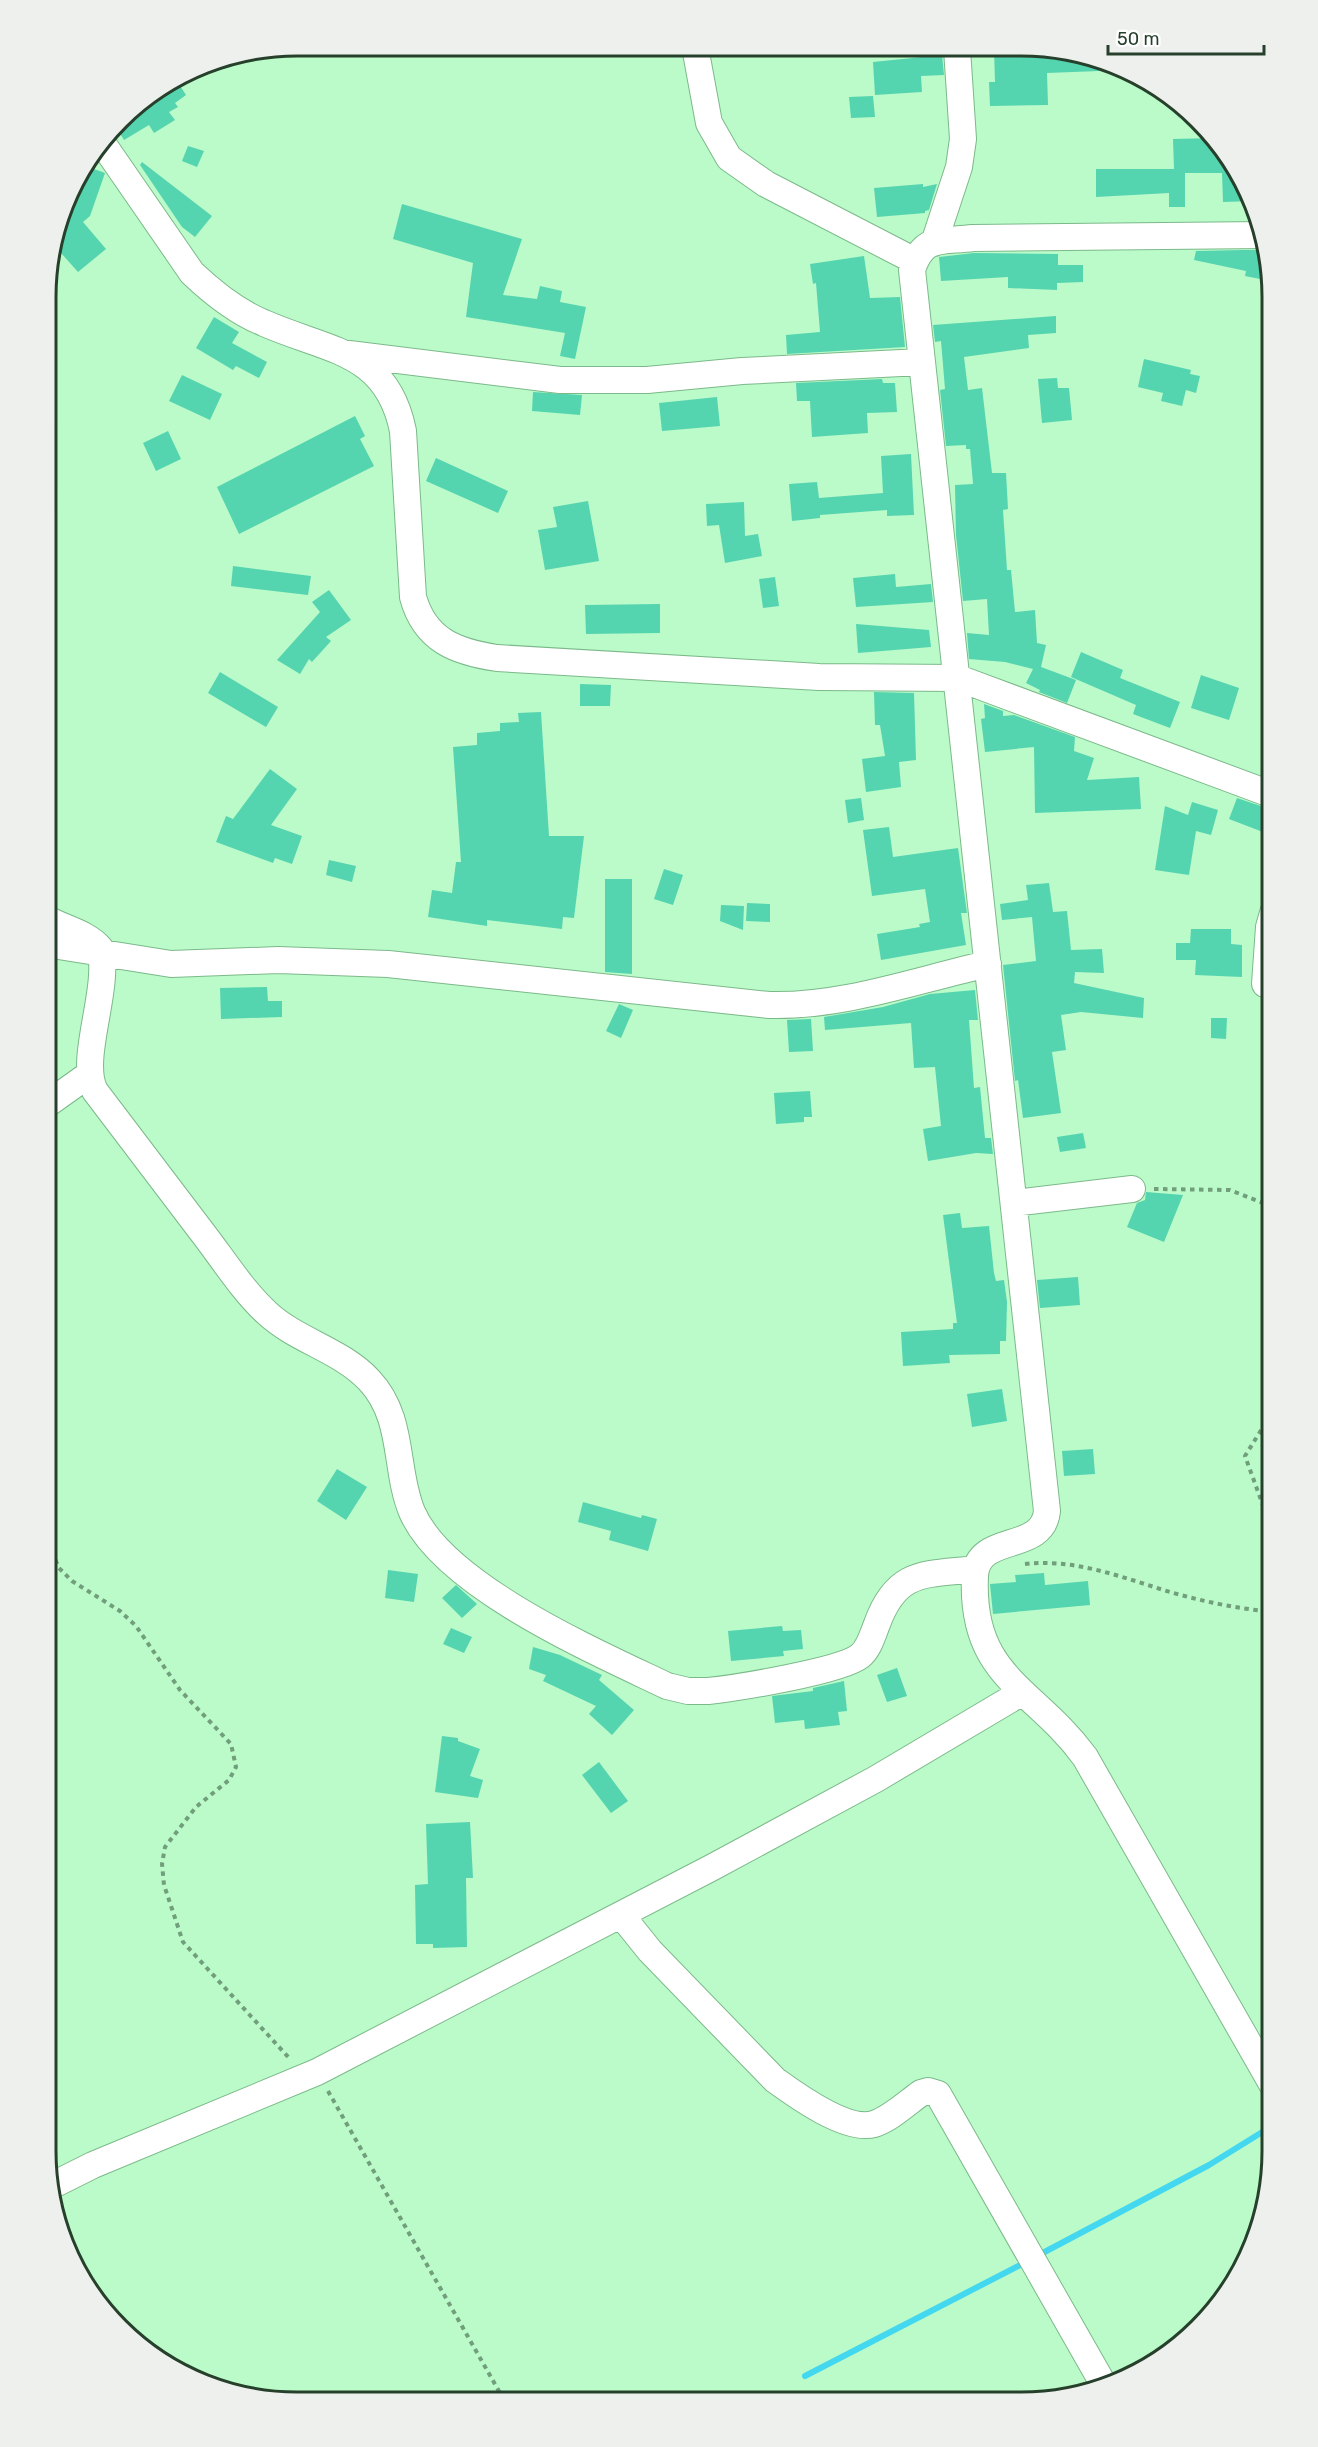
<svg xmlns="http://www.w3.org/2000/svg" width="1318" height="2447" viewBox="0 0 1318 2447" font-family="Rubik,sans-serif">
<rect width="100%" height="100%" fill="#bbfbc9"/>
<g fill="none" stroke-linecap="round" stroke-linejoin="round">
<path stroke="#43d7f0" stroke-width="6" d="M1037,2256l172,-91 63,-39
M805,2376l223,-115"/>
</g>
<path fill="#55d4b0" d="M994,49l76,1 55,20 -78,3 1,32 -58,1 -1,-24h6z
M942,55l2,20 -23,1 1,16 -47,3 -2,-33z
M177,81l9,14 -11,8 3,4 -9,5 6,8 -21,13 -5,-8 -25,15 -8,-13 15,-19z
M873,96l2,21 -24,1 -2,-21z
M1214,138l16,19 23,44 -30,1 -1,-29h-37v34h-16v-14l-73,4v-28h78l-1,-30z
M188,146l16,5 -7,16 -15,-6z
M142,162l70,54 -17,21 -13,-10 -42,-62z
M86,166l19,7 -15,43 -7,6 23,27 -28,23 -25,-28 18,-59z
M923,184v3l14,-3 -8,26 -4,1v2l-48,4 -3,-29z
M402,204l120,35 -19,56 34,4 3,-13 22,5 -2,11 26,5 -11,52 -15,-3 5,-23 -99,-16 7,-54 -80,-24z
M1242,250h23l5,31 -25,-5 1,-5 -52,-11 2,-9z
M974,253l84,1v11h25v17l-26,1v7l-49,-2v-11l-67,4 -2,-24z
M864,256l6,42 30,-1 5,50 -118,7 -1,-19 34,-3 -4,-49 -3,1 -3,-20z
M1056,316v17l-28,2 1,13 -65,9 4,33 14,-2 10,85h14l2,36 -5,1 4,60h4l4,42 20,-2 2,33 9,2 -5,22 35,13 -9,23 -28,-11 1,-2 -14,-7 7,-14 -28,-7 -36,-3 -2,-26 22,2 -2,-36 -24,2 -7,-66 -1,-50 18,-1 -3,-35h-4v-4l-20,1 -6,-56 5,-1 -4,-48 -6,1 -2,-17z
M214,317l25,15 -7,11 35,19 -8,16 -23,-12 -3,4 -37,-22z
M1144,359l47,11 -1,4 10,2 -4,17 -10,-3 -4,16 -21,-5 2,-8 -25,-6z
M182,375l40,19 -12,26 -41,-19z
M1057,378l1,10h11l3,32 -30,3 -4,-44z
M882,379l1,4h12l2,29 -30,1 1,20 -56,4 -2,-36h-13l-1,-18z
M533,392l49,3 -2,20 -48,-4z
M717,397l3,29 -58,5 -3,-28z
M355,416l10,20 -5,3 14,27 -135,68 -22,-47z
M168,431l13,28 -25,12 -13,-28z
M911,454l3,61 -27,1v-6l-67,5v3l-28,3 -3,-37 28,-2 2,16 64,-5 -2,-37z
M436,458l72,33 -10,22 -72,-32z
M588,501l11,60 -54,9 -7,-40 19,-3 -4,-20z
M744,502l1,34 13,-2 4,22 -37,7 -6,-38 -12,1 -1,-22z
M233,566l78,10 -3,19 -77,-9z
M895,574l1,13 35,-3 2,18 -77,5 -3,-29z
M775,577l4,29 -16,2 -4,-29z
M329,590l22,30 -25,17 5,4 -19,21 -3,-3 -9,15 -23,-14 43,-48 -8,-10z
M660,604v29l-74,1 -1,-29z
M856,624l73,6 2,17 -73,6z
M1081,652l42,18 -3,8 60,24 -10,26 -37,-14 3,-9 -65,-28z
M220,672l58,35 -12,20 -58,-34z
M1201,675l38,13 -10,32 -38,-12z
M580,684l31,1 -1,21h-30z
M874,692l40,1 2,67 -17,2 2,25 -35,5 -4,-33 23,-3 -5,-31h-5z
M984,704l19,7v5l11,-1 61,22 -1,14 20,7 -7,22 52,-3 2,32 -106,4 -1,-66 -49,5 -4,-33 4,-1z
M541,712l8,124h35l-10,82 -11,-1 -1,12 -75,-9v6l-59,-9 4,-27 20,3 4,-31h5l-8,-115 24,-2v-12l23,-2v-8l19,-1 -1,-9z
M270,769l27,20 -26,36 31,11 -10,28 -17,-6 -2,5 -57,-21 10,-26 7,3z
M861,798l3,22 -16,3 -3,-23z
M1237,798l36,12v26l-44,-17z
M1192,802l26,8 -7,25 -15,-4 -7,44 -34,-5 10,-64 23,9z
M889,827l4,30 65,-9 9,65h-6l5,32 -85,15 -4,-26 43,-7 -1,-3 11,-2 -5,-33 -53,7 -9,-66z
M329,860l27,6 -4,16 -26,-7z
M664,869l19,6 -10,30 -19,-6z
M605,879h27v95l-27,-2z
M1049,883l4,29 14,-1 4,39 31,-1 2,24 -29,-1 -1,11 70,15 -1,20 -62,-6 -20,3 5,35 -14,2 9,61 -38,5 -5,-38 -3,1 -12,-116 33,-4 -4,-44 -30,3 -2,-16 28,-4 -2,-15z
M747,903l23,1v18l-24,-1z
M721,905l23,1 -1,24 -23,-9z
M1191,929h40v15l11,1v32l-47,-2 1,-15h-20v-17h14z
M267,987l1,14h14v16l-61,2 -1,-31z
M975,990l3,30h-9l5,68 6,-1 5,51h6l2,16 -17,-1 -48,8 -5,-32 18,-3 -6,-59 -21,1 -3,-45 -86,7 -1,-13 59,-10 47,-13z
M619,1004l14,6 -12,28 -15,-7z
M1211,1018h16l-1,21 -15,-1z
M811,1019l2,32 -24,1 -2,-32z
M810,1091l2,26h-8v5l-28,2 -2,-31z
M1083,1133l3,15 -26,4 -3,-15z
M1146,1192l37,3 -19,47 -37,-15 10,-24 8,-3z
M960,1213l2,15 27,-2 5,47 2,8 8,-1 3,22 -1,39h-6v13l-51,1 1,8 -47,3 -2,-34 52,-3v-6h4l-14,-108z
M1078,1277l2,28 -40,3 -3,-28z
M1002,1389l5,32 -35,6 -5,-33z
M1093,1449l2,25 -31,2 -2,-25z
M337,1469l30,18 -21,33 -29,-19z
M583,1502l58,16 1,-3 15,4 -9,32 -39,-11 2,-9 -33,-9z
M388,1570l30,4 -4,28 -29,-4z
M1044,1573l1,12 43,-4 2,24 -97,9 -3,-30 26,-2 -1,-7z
M456,1585l21,19 -15,14 -20,-20z
M782,1626l1,5 18,-1 2,19 -20,2 1,5 -53,5 -3,-30z
M451,1628l21,9 -8,16 -21,-9z
M533,1647l27,8 42,20 -3,5 35,30 -22,25 -23,-21 7,-8 -53,-25 3,-6 -17,-6z
M897,1668l10,28 -20,6 -10,-27z
M844,1681l3,30 -9,1 2,13 -35,4 -1,-9 -29,3 -3,-27 41,-5v-3z
M442,1736l16,2v3l22,8 -10,27 13,4 -5,18 -43,-6z
M599,1762l29,39 -17,12 -29,-38z
M470,1822l3,56h-7l1,69 -34,1v-4h-17l-1,-59 13,-1 -2,-60z"/>
<g fill="none" stroke-linecap="round" stroke-linejoin="round">
<g stroke="#7cb98a" stroke-width="28">
<path id="minor" d="M695,47l14,76 20,35 37,26 149,77
M103,144l89,129c21,20 45,39 72,50 63,28 123,27 139,108l10,166c12,44 44,55 84,61l322,19 139,1 315,117
M1263,235l-290,3c-33,4 -50,-3 -61,32l135,1241c-4,43 -70,21 -72,65 -5,102 60,112 110,181l187,327
M934,243l25,-76 4,-28 -6,-90
M349,354l211,26h87l95,-9 179,-9
M46,918c18,11 40,14 54,30 11,40 -22,111 -5,143 36,47 71,94 107,141 21,27 40,58 65,81 30,28 74,37 102,67 36,38 25,89 43,132 32,74 184,140 255,174l21,5h20c29,-3 133,-20 152,-35 9,-7 13,-22 17,-32 20,-55 48,-49 99,-55
M46,944l125,20 107,-4 110,4 381,41c74,2 147,-25 219,-41
M1265,984l4,-57 4,-14
M46,1105l38,-27 5,-1
M1014,1203l118,-14
M621,1915l29,36 125,129c22,16 72,52 99,44 16,-5 33,-21 47,-31l7,-2 10,3 167,293
M51,2186l42,-21 224,-93 394,-204 165,-89 145,-86"/>
</g>
<path stroke="#719e7b" stroke-width="4" stroke-dasharray="4.5 4.5" stroke-linecap="butt" d="M1154,1189l76,1 43,17
M46,1471l6,39v42l7,16 13,13 48,30 16,15 44,64 51,54 5,23 -7,13 -33,27 -31,40 -3,17 2,21 19,57 107,117
M1273,1533l-28,-77 28,-45
M1025,1564c44,-5 85,9 126,22 39,13 81,22 122,26
M328,2091l176,309"/>
<use href="#minor" stroke="#fff" stroke-width="26"/>
</g>
<path d="M0 0H1318V2447H0ZM297 56H1021A241 241 0 0 1 1262 297V2151A241 241 0 0 1 1021 2392H297A241 241 0 0 1 56 2151V297A241 241 0 0 1 297 56Z" fill="#eef0ee" fill-rule="evenodd"/>
<path fill="none" stroke="#26402c" stroke-width="3" d="M297 56H1021A241 241 0 0 1 1262 297V2151A241 241 0 0 1 1021 2392H297A241 241 0 0 1 56 2151V297A241 241 0 0 1 297 56Z"/>
<path d="M1108 45v9h156v-9" fill="none" stroke="#26402c" stroke-width="3"/>
<text x="1117" y="45" font-size="18" fill="#26402c" stroke="#ffffff" stroke-width="4.5" paint-order="stroke">50 m</text>
</svg>
